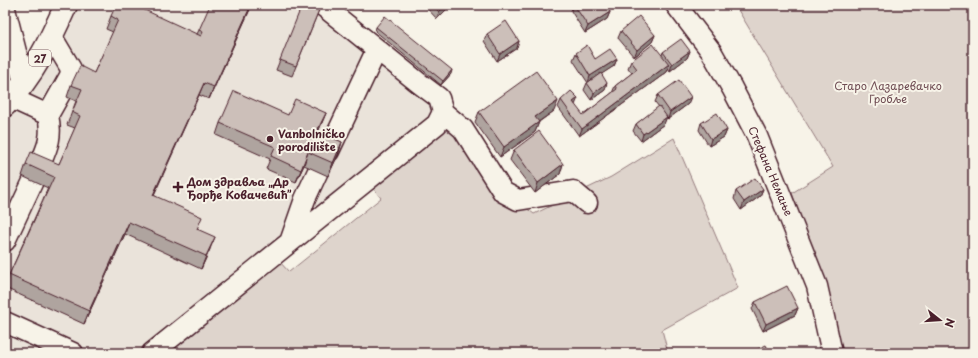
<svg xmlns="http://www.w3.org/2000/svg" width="978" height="358" viewBox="0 0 978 358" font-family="'Playpen Sans',sans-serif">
<rect width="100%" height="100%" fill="#f7f3e8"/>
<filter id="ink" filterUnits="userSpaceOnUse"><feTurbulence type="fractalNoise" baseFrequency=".025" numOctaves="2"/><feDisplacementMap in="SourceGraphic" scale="8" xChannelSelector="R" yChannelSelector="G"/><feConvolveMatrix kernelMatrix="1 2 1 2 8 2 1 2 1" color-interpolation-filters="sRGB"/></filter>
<g filter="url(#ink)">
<path fill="#eae3da" d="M74,5h239l123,103 -5,12 -290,233h-136v-239z"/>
<path fill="#ded4cc" stroke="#947a7c" d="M735,5h238v348h-133l-10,-51 -38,-109 41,-26z
M449,123l72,81 13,10 77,-37 63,-39 64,150 -76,42 6,23h-504l115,-92 10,11 92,-74 -9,-11z"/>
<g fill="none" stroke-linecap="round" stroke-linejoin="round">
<g stroke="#4a1f2b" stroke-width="23">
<path id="minor" d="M676,5l35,46 21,37 25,48 60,150 15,67
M5,9l19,74
M11,98l37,17
M443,112l20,17 40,63 15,8 55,-9 14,12
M329,151l48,-102
M38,169c9,-21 15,-31 10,-54l22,-39 1,-7 -19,-32
M5,241l28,-60
M290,242l15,-43 13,-28
M5,322l68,31
M152,353l285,-229 6,-12 -4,-14 -20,-15 -97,-78"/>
</g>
<g stroke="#4a1f2b" stroke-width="25">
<path id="major" d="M5,105c28,-29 45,-64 61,-100"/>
</g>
<use href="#minor" stroke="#f7f3e8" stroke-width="20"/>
<use href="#major" stroke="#f7f3e8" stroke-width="22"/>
</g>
<path fill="#afa49f" stroke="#4a1f2b" d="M215,5h37l-43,94 -10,-4 -45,100 44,34 12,20 -9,20 -76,-35 -41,90 -79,-36 4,-13 39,-87 -26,-12 4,-12h33l16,-36 -8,-3 9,-24 -9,-4 4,-12 23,-12 19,-41 -7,-3 5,-13 86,18 2,-4z
M354,5h10l-4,5z
M424,5h27l-14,14z
M573,5h33l4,7 -3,7 -22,14 -14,-22z
M319,10l-27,66 -16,-6 4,-10z
M376,27l75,47 -10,11 -66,-54z
M621,31l34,4 -3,7 -18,15 -16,-19z
M487,34l32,7 -2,7 -20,13 -13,-20z
M690,51l-3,7 -17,13 -2,-3 -1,4 -88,64 -21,-29 3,-7 22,15 29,-22 3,-7 17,-13 -4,-5 3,-7 31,-6 1,-3z
M576,53l19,6h22l-3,7 -13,8 4,16 -14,10 -7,-10 3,-7h1l-15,-23z
M658,95l30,9 -20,15 -2,-2 -2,7 -23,17 -8,-10 3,-7 23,-17 -4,-5z
M554,111l-15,11 -4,10 -35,25 -25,-35 4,-10z
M326,113l-8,19 24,10 -4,13 -10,21 -24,-11 -8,17 -30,-13 4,-10 -54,-24 4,-12 68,-8z
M701,123l26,7 -3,7 -15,9 -10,-16z
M514,150l49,14 -3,10 -25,19 -25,-33z
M763,189l-3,7 -19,14 -7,-11 2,-8z
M755,302l43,6 -3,7 -32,16 -11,-22z"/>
<path fill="#8f8682" stroke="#4a1f2b" d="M251,5h1l-43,94 5,-12z
M446,5h5l-14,14 2,-7z
M610,12l-3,7 -22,14 3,-7z
M655,35l-3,7 -18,15 3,-7z
M519,41l-2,7 -20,13 3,-7z
M690,51l-3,7 -17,13 2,-7z
M617,59l-3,7 -26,17 2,-7z
M669,64l-2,8 -88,64 3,-7z
M452,70l-1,4 -10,11 2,-4z
M204,83l-5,12 -51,112 5,-12z
M607,83l-2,7 -14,10 3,-7z
M691,97l-3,7 -20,15 2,-7z
M578,98l-3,7 -2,-3z
M558,101l-4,10 -23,16 4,-10z
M326,113l-5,12 -8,19 4,-13z
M667,117l-3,7 -23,17 2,-7z
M539,122l-4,10 -35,25 4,-10z
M727,130l-3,7 -15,9 2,-7z
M342,142l-4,13 -10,21 5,-13z
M308,152l-4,13 -8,17 5,-12z
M563,164l-3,10 -25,19 3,-10z
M763,189l-3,7 -19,14 3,-8z
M129,222l-4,12 -41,90 5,-13z
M215,237l-5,12 -9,20 5,-13z
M798,308l-3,7 -32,16 3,-7z"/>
<path fill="#ccbfb9" stroke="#4a1f2b" d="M116,5h18l67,31 2,-4 -4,-2 11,-25 5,1v-1h36l-37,82 -10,-4 -51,112 49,22 -5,12 18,8 -9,19 -77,-34 -40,89 -80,-36 45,-98 -28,-13 5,-12 28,12 21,-48 -8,-4 10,-23 -11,-4 9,-19 14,7 24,-53 -7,-4z
M302,5h19l-25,61 -16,-6z
M433,5h13l-7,7z
M574,5h32l4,7 -22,14z
M385,16l67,54 -9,11 -67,-54z
M639,16l16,19 -18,15 -16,-19z
M506,21l13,20 -19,13 -13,-20z
M681,39l9,12 -18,13 -9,-12z
M653,44l16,20 -87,65 -21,-29 10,-9 7,7 -5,4 10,13 34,-26 -2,-3 22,-17 -6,-8z
M587,45l8,14 15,-10 7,10 -27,17 -14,-23z
M536,71l22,30 -23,16 4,5 -35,25 -25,-35z
M601,73l6,10 -13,10 -7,-10z
M679,80l12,17 -21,15 -12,-17z
M234,91l54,24 7,-16 31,14 -9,18 25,11 -9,21 -25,-11 -7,18 -30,-14 4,-9 -55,-24z
M659,106l8,11 -24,17 -7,-10z
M717,113l10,17 -16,9 -10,-16z
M539,131l24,33 -25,19 -24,-33z
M755,178l8,11 -19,13 -8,-11z
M787,286l11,22 -32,16 -11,-22z
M766,345l4,8h-20z"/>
</g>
<g fill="#4a1f2b" stroke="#f7f3e8" stroke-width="1.5">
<circle cx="270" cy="139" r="4"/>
<path d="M176 181h4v4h4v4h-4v4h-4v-4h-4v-4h4z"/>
</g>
<g text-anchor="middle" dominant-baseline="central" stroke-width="4" stroke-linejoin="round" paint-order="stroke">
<rect fill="#f7f3e8" stroke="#7e5f64" stroke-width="1" x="29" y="50" width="22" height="16" rx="3"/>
<g font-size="10" font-weight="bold" fill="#4a1f2b">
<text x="40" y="58">27</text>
</g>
<g font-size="11" fill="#6f4c53" stroke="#f7f3e8">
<text x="888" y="85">Старо Лазаревачко<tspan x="888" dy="13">Гробље</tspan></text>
</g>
<g font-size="11" font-weight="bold" fill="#4a1f2b" stroke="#f7f3e8" text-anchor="start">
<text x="278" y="133">Vanbolničko<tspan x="278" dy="13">porodilište</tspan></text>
<text x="187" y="181">Дом здравља „Др<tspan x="187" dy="13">Ђорђе Ковачевић”</tspan></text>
</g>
<g font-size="11" fill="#4a1f2b" stroke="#f7f3e8">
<text transform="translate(771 171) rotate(67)">Стефана Немање</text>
</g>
</g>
<rect width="978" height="358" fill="none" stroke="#f7f3e8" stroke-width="20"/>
<rect x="10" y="10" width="958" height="338" fill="none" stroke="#4a1f2b" stroke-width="1.5" filter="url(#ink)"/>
<g transform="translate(940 320) rotate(107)" stroke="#f7f3e8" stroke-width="3" paint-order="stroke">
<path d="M0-3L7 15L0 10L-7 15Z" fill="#4a1f2b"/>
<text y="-6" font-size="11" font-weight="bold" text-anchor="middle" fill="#4a1f2b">N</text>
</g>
</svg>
